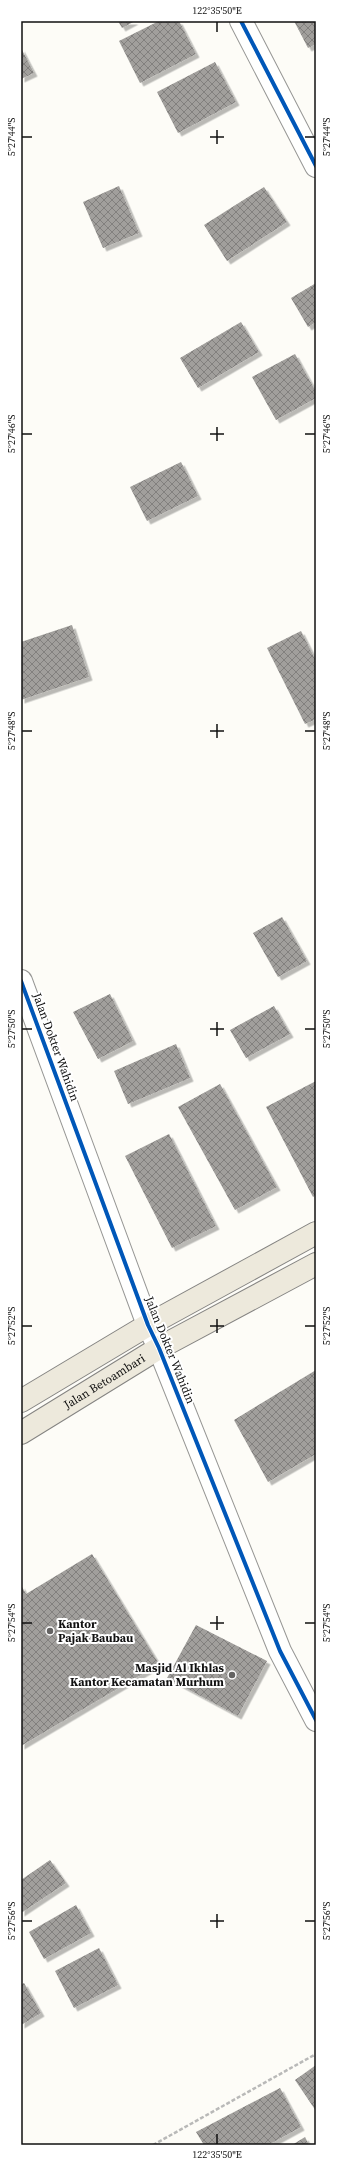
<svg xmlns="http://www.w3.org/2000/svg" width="337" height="2166" viewBox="0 0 337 2166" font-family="'Source Serif 4',serif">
<defs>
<pattern id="building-cross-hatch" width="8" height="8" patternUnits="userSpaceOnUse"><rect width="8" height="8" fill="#a19f9c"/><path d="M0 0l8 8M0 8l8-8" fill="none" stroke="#82807e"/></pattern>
<filter id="shadow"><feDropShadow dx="3.5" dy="3.5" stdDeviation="0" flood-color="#0004"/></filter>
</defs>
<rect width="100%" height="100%" fill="#fdfcf7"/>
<path fill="url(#building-cross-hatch)" filter="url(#shadow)" d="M118,21h17l-13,7z
M159,21h20l17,33 -56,29 -21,-42z
M294,21h22v23l-8,4z
M21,48l13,25 -13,6z
M215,62l21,40 -58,31 -21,-41z
M119,186l20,47 -36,15 -20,-46z
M264,187l23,35 -60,39 -23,-36z
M316,283v39l-8,5 -17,-29z
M241,322l18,30 -61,36 -18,-30z
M295,354l21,38v6l-40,22 -24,-43z
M181,462l17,34 -51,25 -17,-34z
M72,625l17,52 -68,23v-58z
M301,631l15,30v58l-11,5 -38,-76z
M282,917l25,44 -29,16 -25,-44z
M110,994l23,47 -35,18 -25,-47z
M274,1006l16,28 -44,24 -16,-28z
M176,1044l14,34 -62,26 -14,-33z
M316,1081v114l-3,2 -47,-90z
M220,1084l57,103 -42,23 -57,-103z
M169,1134l47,92 -44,22 -47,-92z
M316,1370v84l-48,28 -34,-62z
M92,1554l67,110 -138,82v-161l5,9z
M196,1625l71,36 -29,55 -71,-38z
M50,1860l16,23 -45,30v-33z
M76,1905l15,28 -47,26 -15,-27z
M99,1948l19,37 -44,23 -19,-37z
M24,1983l17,30 -20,12v-40z
M316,2065v46l-21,-31z
M280,2088l21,39 -33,18h-64l-8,-13z
M305,2137l4,8h-17z"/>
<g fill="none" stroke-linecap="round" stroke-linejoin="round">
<g stroke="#979795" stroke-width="24">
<path id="minor" d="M241,21l75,145"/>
</g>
<g stroke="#979795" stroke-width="24">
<path id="tertiary" d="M21,981l127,344 11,23 121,303 36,69"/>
</g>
<g stroke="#858482" stroke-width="24">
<g id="primary">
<path d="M21,1401l127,-76 168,-92"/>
<path id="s1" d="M21,1433l138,-85 157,-84"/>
</g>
</g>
<path stroke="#b9b9b8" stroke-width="2.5" stroke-dasharray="4 2" stroke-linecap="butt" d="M153,2145l163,-91"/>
<use href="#minor" stroke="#fffffe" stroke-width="22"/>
<use href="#tertiary" stroke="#fffffe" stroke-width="22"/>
<use href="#primary" stroke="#ede9dc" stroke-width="22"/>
<g stroke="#fff" stroke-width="6">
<path id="cycleway" d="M241,21l75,145
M21,981l127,344 11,23 121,303 36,69"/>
</g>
<use href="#cycleway" stroke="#0057b8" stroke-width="4"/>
</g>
<path fill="none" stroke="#111" stroke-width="1.5" d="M217,22v10M217,130v14M22,137h10M210,137h14M305,137h10M217,427v14M22,434h10M210,434h14M305,434h10M217,724v14M22,731h10M210,731h14M305,731h10M217,1022v14M22,1029h10M210,1029h14M305,1029h10M217,1319v14M22,1326h10M210,1326h14M305,1326h10M217,1616v14M22,1623h10M210,1623h14M305,1623h10M217,1914v14M22,1921h10M210,1921h14M305,1921h10M217,2134v10"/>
<g fill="#646362" stroke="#fff" stroke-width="1.5">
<circle cx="50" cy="1631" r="4"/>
<circle cx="232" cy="1675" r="4"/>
</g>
<g text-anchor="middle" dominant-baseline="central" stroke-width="4" stroke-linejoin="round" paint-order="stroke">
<g font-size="12" fill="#111" stroke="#fff">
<text transform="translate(56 1047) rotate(70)">Jalan Dokter Wahidin</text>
<text transform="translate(170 1350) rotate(68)">Jalan Dokter Wahidin</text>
<text stroke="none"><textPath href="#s1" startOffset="98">Jalan Betoambari</textPath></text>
</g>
<g font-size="12" font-weight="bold" fill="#111" stroke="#fff" text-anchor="start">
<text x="58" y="1624">Kantor<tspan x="58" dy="14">Pajak Baubau</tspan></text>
<text x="224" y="1668" text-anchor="end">Masjid Al Ikhlas<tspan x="224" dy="14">Kantor Kecamatan Murhum</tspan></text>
</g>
</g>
<rect width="337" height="2166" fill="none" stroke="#ffffff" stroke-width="44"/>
<rect x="22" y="22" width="293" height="2122" fill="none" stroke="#111" stroke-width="1.5"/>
<g font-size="10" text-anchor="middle" fill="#111">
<text x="217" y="14">122°35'50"E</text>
<text transform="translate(11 137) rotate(-90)" y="4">5°27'44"S</text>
<text transform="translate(326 137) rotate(-90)" y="4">5°27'44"S</text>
<text transform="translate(11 434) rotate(-90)" y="4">5°27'46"S</text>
<text transform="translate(326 434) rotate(-90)" y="4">5°27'46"S</text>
<text transform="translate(11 731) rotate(-90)" y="4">5°27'48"S</text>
<text transform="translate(326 731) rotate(-90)" y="4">5°27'48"S</text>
<text transform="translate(11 1029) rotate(-90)" y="4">5°27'50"S</text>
<text transform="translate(326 1029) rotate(-90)" y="4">5°27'50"S</text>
<text transform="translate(11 1326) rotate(-90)" y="4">5°27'52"S</text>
<text transform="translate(326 1326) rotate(-90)" y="4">5°27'52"S</text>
<text transform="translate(11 1623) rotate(-90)" y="4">5°27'54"S</text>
<text transform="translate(326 1623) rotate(-90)" y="4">5°27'54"S</text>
<text transform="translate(11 1921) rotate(-90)" y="4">5°27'56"S</text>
<text transform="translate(326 1921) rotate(-90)" y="4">5°27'56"S</text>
<text x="217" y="2158">122°35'50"E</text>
</g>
</svg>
